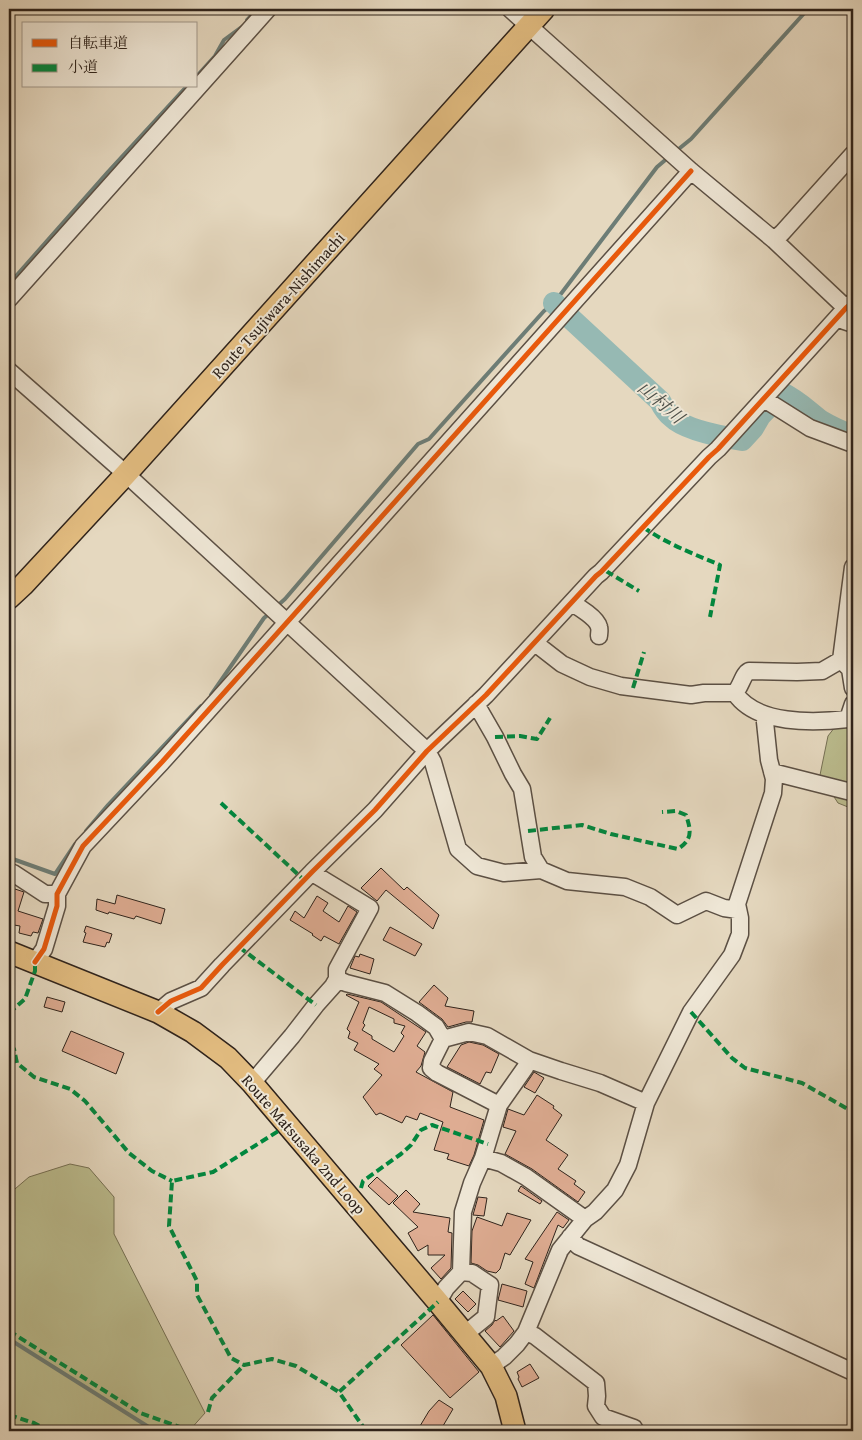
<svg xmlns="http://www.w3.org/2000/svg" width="862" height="1440" viewBox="0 0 862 1440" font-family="'Gentium Book Plus','Noto Serif JP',serif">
<rect width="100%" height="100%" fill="#e5d8bf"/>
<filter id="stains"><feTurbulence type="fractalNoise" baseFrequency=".004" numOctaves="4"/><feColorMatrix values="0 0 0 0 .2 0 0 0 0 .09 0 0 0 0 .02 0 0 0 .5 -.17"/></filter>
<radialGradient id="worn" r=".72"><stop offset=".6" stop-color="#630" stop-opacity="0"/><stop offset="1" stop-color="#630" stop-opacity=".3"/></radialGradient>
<path fill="#bbbc8e" stroke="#757054" d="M853,709v100l-15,-6 -18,-28 8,-39 20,-26z
M70,1164l19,4 25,29v37l91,179 -16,18h-180v-237l20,-17z"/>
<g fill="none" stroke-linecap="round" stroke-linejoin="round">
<path stroke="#6d7d76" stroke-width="4" d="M247,20l10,-11
M196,77l19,-21 9,-16 19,-14
M675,152l16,-13 117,-130
M9,284l98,-111 80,-87
M276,607l9,-8 133,-155 11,-5 115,-128 10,-8 103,-136 13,-11
M211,695l53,-77 7,-6
M86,831l22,-26 93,-99
M9,859l1,-1 45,16 20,-30
M9,1339l146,92"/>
<path stroke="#96b9b3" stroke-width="22" d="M554,303l106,98c3,6 7,12 12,16 13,13 51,20 70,23l11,-12 7,-12 22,-23c15,7 26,18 39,28 10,6 21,11 32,15"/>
</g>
<path fill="#deac92" stroke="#2f231b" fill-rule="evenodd" d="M381,868l23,22 3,-3 32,28 -6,14 -47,-39 -9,11 -16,-13z
M9,887l15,5 -6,19 25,8 -5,14 -5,-1 -2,4 -12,-3 1,-7 -6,-1 -2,9 -3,-1z
M117,895l48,14 -4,15 -25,-8 -2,3 -25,-7 -1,2 -12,-4 1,-11 18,5z
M317,896l11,7 -5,8 16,11 9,-16 9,6 -18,32 -15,-8 -3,5 -9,-6 1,-1 -23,-14 5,-9 9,7z
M86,926l26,8 -3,9 -2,-1 -2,5 -22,-5 3,-9 -2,-1z
M390,927l32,17 -7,12 -32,-16z
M360,954l14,5 -4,15 -20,-6 5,-12 4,1z
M434,985l14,13 -3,8 29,5 -2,11h-6l-18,5 -6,-8 -23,-17z
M347,994l34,8 45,30 -9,14 8,6 -4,14 -5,6 37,20 -3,15 34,13 -10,35 -5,11 -22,-7 2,-5 -15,-4 9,-28 -23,-9 -3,7 -11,-4 -4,7 -22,-10 -4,2 -13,-18 19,-22 -8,-6 5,-5 -25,-14 4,-7 -10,-5 2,-6 -3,-3 12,-27 -13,-7zM369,1007l25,12v4l11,3 -4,7 3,3 -10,16 -22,-13v-3l-10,-6 3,-5 -2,-2z
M47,997l18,5 -3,10 -18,-5z
M71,1031l53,22 -8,21 -54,-23z
M469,1042l14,3 16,9 -8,19 -5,-1 -6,12 -33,-17 14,-22z
M534,1072l10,6 -9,15 -11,-6z
M537,1095l17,11 -1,2 9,7 -16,25 22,15 -10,14 18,12 -2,3 11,8 -7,10 -46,-33 -27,-15 11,-23 -13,-4 5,-18 16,6z
M377,1177l21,19 -9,9 -21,-19z
M521,1186l21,15 -2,3 -22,-13z
M406,1190l14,14 -7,8 37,6 -2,14 4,1 -1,35 -10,11 -10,-11 14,-13h-17v-10l-10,6 -10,-18 10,-6 -25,-24z
M478,1197l9,1 -3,18 -11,-1z
M557,1212l12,8 -6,8 -5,-3 -24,63 -9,-4 8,-22 -8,-3z
M507,1213l24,7 -21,35 -5,-2 -5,16 -4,4 -9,-2 -9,-6 -7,-2 1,-32 5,-14 25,9z
M502,1284l25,7 -4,16 -25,-7z
M463,1291l13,13 -8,8 -13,-13z
M433,1315l46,57 -29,26 -49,-53z
M503,1316l11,15 -14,16 -15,-16 7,-6 3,-5 1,1z
M530,1364l9,14 -17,9 -4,-8 1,-2 -2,-5z
M439,1400l14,9 -13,22h-23l12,-20z"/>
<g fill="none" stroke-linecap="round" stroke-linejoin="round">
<g stroke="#5c5044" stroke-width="19">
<path id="minor" d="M510,9l181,162 83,69 72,68
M774,240l8,-7 71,-79
M9,299l259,-290
M846,308l-2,13 9,3
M9,371l117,103 301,277 6,11 25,87 19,17 27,7 37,-3 26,11 58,6 25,10 27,18 29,-14 18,7 14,2
M764,399l46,29 43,16
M571,603c8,4 26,15 28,24 1,3 0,6 0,9
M535,643l27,21 28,13 31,9 70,9 13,-2h31
M841,660l12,-93
M841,660l9,9 3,19
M735,693c21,32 79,30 113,26l5,-15
M735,693c6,-7 8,-19 14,-22l48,1 25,-1 19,-11
M476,704l19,33 18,37 9,15 11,68 8,13
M772,772l79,20h2
M9,875l4,-2 32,21h12
M35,962l9,-13 13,-43v-12l26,-48 79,-84 529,-591
M337,979l9,4 39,10 32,20 19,14 7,12
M158,1012l13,-11 30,-13 21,-23 90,-93 63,-62 52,-59 59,-56 110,-119 5,-4 108,-115 9,-8 128,-141 7,-6
M252,1083l40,-47 24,-31 17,-19 4,-7v-10l33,-61 -51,-31 -7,-5
M499,1105l-62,-32 -6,-5 1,-7 11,-22 26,-7 18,4 42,24 32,11 39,12 46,20
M483,1158l18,5 25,14 59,42
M570,1237l8,9 275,126
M461,1272l11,1 18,12 -4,32 -21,17
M438,1302l8,-14 15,-16 2,-60 9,-29 11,-25 16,-53 26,-37 4,-8
M526,1332l9,4 61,47 1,13 -1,10 7,11 31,11
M491,1366l13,-9 13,-13 9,-12 34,-82 25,-31 10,-7 20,-22 13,-25 18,-62 45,-91 41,-57 8,-21v-16l-3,-14 36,-111 1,-14 -5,-19 -4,-38 2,-6"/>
</g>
<g stroke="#2f231b" stroke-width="24">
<path id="major" d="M9,598l14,-13 103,-111 418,-465
M9,952l149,60 35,20 35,26 24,25 186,219 53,64 15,30 9,35"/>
</g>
<use href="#minor" stroke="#eee6d5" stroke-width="16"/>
<use href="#major" stroke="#e2bc80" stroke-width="21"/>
<path stroke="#00873e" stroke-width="4" stroke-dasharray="8 4" stroke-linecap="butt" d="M643,527c24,17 51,27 77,38l-10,52
M606,571l33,20
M633,688l11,-36
M495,737l25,-1 17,3 13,-21
M221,803l83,77
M528,831l54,-6 29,9 67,15c15,-10 13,-19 8,-34l-10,-4 -14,1
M239,947l77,58
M691,1012l41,46 13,10 57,15 51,29
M9,1013l16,-14 10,-28v-9
M9,1046l5,3 3,14 17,14 36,12 15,12 44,52 23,18 20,10
M288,1125l-75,47 -41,9 -3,45 28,55v14l34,63 13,7 28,-6 24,7 43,26
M361,1188l2,-7 38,-27 10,-9 10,-15 11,-5 56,19
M9,1331l131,82 51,18
M208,1412l4,-14 32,-33
M9,1415l25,8 15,8
M366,1431l-27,-39 99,-90"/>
<g stroke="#eee6d5" stroke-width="8">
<path id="cycleway" d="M35,962l9,-13 13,-43v-12l26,-48 79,-84 529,-591
M158,1012l13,-11 30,-13 21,-23 90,-93 63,-62 52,-59 59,-56 110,-119 5,-4 108,-115 9,-8 128,-141 7,-6"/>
</g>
<use href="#cycleway" stroke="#e8590c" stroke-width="5"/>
</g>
<g text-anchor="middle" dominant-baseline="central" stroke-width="4" stroke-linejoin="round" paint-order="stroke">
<g font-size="16" fill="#2f231b" stroke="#eee6d5">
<text transform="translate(278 305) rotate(-48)">Route Tsujiwara-Nishimachi</text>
<text transform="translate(304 1144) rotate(49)">Route Matsusaka 2nd Loop</text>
</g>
<g font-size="18" font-style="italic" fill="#4e5049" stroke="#eee6d5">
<text transform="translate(661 402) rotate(41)">山村川</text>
</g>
</g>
<rect width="862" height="1440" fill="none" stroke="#e5d8bf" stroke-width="30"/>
<rect x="10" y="10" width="842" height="1420" fill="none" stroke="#2f231b" stroke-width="2.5"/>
<rect x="15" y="15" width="832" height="1410" fill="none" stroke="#2f231b"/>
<rect x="22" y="22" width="175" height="65" fill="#eee6d5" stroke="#a2988b"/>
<rect x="32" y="39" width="25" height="8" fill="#e8590c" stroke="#a2988b"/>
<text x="68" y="48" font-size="15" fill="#2f231b">自転車道</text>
<rect x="32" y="64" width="25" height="8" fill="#00873e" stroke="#a2988b"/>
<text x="68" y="72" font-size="15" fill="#2f231b">小道</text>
<rect width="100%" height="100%" filter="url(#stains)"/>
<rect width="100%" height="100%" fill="url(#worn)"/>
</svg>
